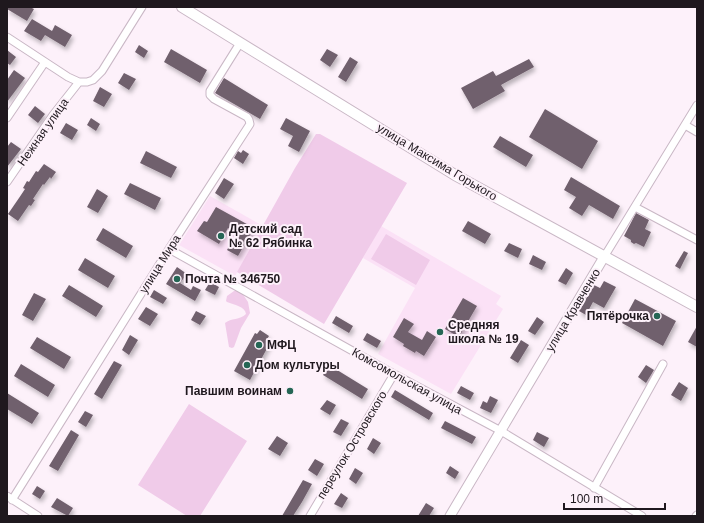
<svg xmlns="http://www.w3.org/2000/svg" width="704" height="523" viewBox="0 0 704 523" font-family="Helvetica,sans-serif">
<defs>
<filter id="shadow"><feDropShadow dx="2" dy="3.5" stdDeviation="2" flood-color="#0004"/></filter>
</defs>
<rect width="100%" height="100%" fill="#fdf1fa"/>
<path fill="#fbe1f6" d="M210,196l53,30 -28,50 -56,-31z
M381,226l120,70 -5,8 7,5 -52,85 -73,-40 37,-66 -52,-30z"/>
<path fill="#f0cbe9" d="M316,134h4l87,49 -83,141 -87,-52 58,-104z
M386,234l44,26 -14,25 -45,-26z
M234,291h4l4,2 6,9 2,11 -9,15 -7,19 -2,1 -3,-1 -4,-24c6,-5 15,-3 21,-9 -1,-8 -12,-9 -19,-12l-1,-1 1,-5z
M189,404l58,37 -47,75h-13l-49,-31z"/>
<path fill="#70606d" filter="url(#shadow)" d="M7,7h23l4,2 -7,12 -20,-12z
M32,19l20,12 3,-6 17,10 -7,12 -20,-12 -4,6 -17,-10z
M139,45l9,6 -4,7 -9,-6z
M171,49l36,21 -7,13 -36,-21z
M327,49l11,6 -8,12 -10,-7z
M7,50l9,7 -6,8 -3,-2z
M350,57l8,5 -12,20 -8,-5z
M529,59l5,8 -33,18 4,6 -32,18 -12,-21 32,-17 3,5z
M14,70l11,8 -18,24v-22z
M124,73l12,6 -7,11 -11,-7z
M224,78l44,27 -8,14 -45,-26z
M100,87l12,7 -8,13 -11,-6z
M35,106l10,8 -7,9 -10,-8z
M545,109l53,32 -16,28 -53,-32z
M91,118l9,6 -4,7 -9,-6z
M286,118l24,13 -11,21 -11,-6 5,-10 -13,-7z
M66,123l12,7 -6,10 -12,-7z
M500,136l33,19 -7,12 -33,-20z
M11,142l10,7 -14,18v-20z
M243,150l6,4 -6,10 -9,-6 4,-7 3,2z
M146,151l31,16 -6,11 -31,-15z
M44,164l12,8 -5,7 -1,-2 -6,8 -1,-1 -10,15 2,1 -4,6 -2,-1 -11,16 -10,-7 11,-16 6,-9 -2,-1 4,-7 2,1 7,-11 2,1z
M571,177l49,29 -7,13 -24,-14 -7,11 -13,-8 7,-11 -12,-7z
M224,178l10,6 -10,15 -9,-6z
M130,183l31,15 -6,12 -31,-16z
M97,189l11,7 -10,17 -11,-6z
M216,207l38,21 -16,28 -11,-6 10,-17 -9,-5 -9,16 -22,-13 7,-10 3,1z
M636,213l13,7 -4,9 6,3 -7,15 -8,-4 -2,1 -3,-2v-2l-7,-4z
M468,221l23,13 -6,10 -23,-13z
M103,228l30,18 -7,12 -30,-18z
M509,243l13,6 -4,9 -14,-7z
M684,251l4,2 -8,16 -5,-3z
M533,255l13,7 -4,8 -13,-6z
M85,258l30,18 -7,12 -30,-18z
M177,267l10,7 -7,9 11,7 2,-4 8,4 -6,11 -29,-17z
M566,268l7,5 -7,12 -8,-4z
M604,281l12,6 -12,21 -11,-6 -7,13 -7,-4 15,-26 6,3z
M210,282l9,5 -4,8 -10,-5z
M69,285l34,21 -7,11 -34,-21z
M154,290l13,8 -4,6 -13,-7z
M34,293l12,6 -13,22 -11,-6z
M463,298l14,8 -18,31 -14,-8z
M635,299l41,22 -13,25 -41,-23z
M146,307l12,7 -8,12 -12,-7z
M196,311l10,5 -6,9 -9,-5z
M336,316l17,10 -4,7 -17,-10z
M537,317l7,5 -9,13 -7,-4z
M404,318l10,6 -6,8 14,8 5,-9 9,6 -12,19 -8,-5 -1,2 -12,-7 1,-2 -11,-7z
M697,326v21l-9,-5z
M260,330l9,6 -2,3 4,2 -21,39 -16,-9 21,-38 2,1z
M367,333l14,8 -4,7 -14,-8z
M130,335l8,5 -9,15 -7,-5z
M37,337l34,20 -7,12 -34,-21z
M521,340l8,5 -11,18 -8,-5z
M114,361l8,4 -20,34 -8,-5z
M21,364l34,21 -7,12 -34,-21z
M329,365l39,24 -6,10 -39,-24z
M646,365l8,5 -8,13 -8,-6z
M679,382l9,6 -7,13 -10,-6z
M461,386l13,7 -4,7 -13,-7z
M395,390l38,23 -4,7 -38,-23z
M7,393l32,20 -7,11 -25,-15z
M490,396l8,4 -7,13 -11,-5 3,-7 4,2z
M327,400l9,5 -6,10 -10,-6z
M85,411l8,4 -7,12 -8,-5z
M341,419l8,4 -8,13 -8,-4z
M445,421l31,16 -4,7 -31,-16z
M71,430l8,5 -21,36 -9,-5z
M537,432l12,6 -5,9 -11,-7z
M277,436l11,7 -8,13 -12,-7z
M373,438l8,5 -7,11 -7,-5z
M315,459l9,5 -7,12 -9,-6z
M450,466l9,6 -4,7 -9,-6z
M355,468l8,5 -7,11 -7,-5z
M303,480l9,4 -10,18 -9,14h-11z
M37,486l8,5 -5,8 -8,-5z
M341,493l7,5 -6,10 -8,-4z
M57,498l16,10 -5,8 -17,-9z
M426,503l8,5 -5,8h-11z"/>
<g fill="none" stroke-linecap="round" stroke-linejoin="round">
<g stroke="#c9b7c5" stroke-width="9">
<path id="minor" d="M7,37l61,40 11,5h8l6,-2 9,-9 40,-64
M7,118l38,-56
M685,125l12,7
M7,182l46,-67 26,-33
M635,207l62,33
M169,249l225,125 107,57 141,85
M604,257l93,-152
M594,488l69,-124
M7,496l31,20
M12,500l157,-251 81,-125 -1,-4 -2,-3 -33,-18 -4,-4v-4l30,-48
M310,516l84,-142
M696,516l1,-1"/>
</g>
<g stroke="#c9b7c5" stroke-width="11">
<path id="tertiary" d="M450,516l154,-259"/>
</g>
<g stroke="#c9b7c5" stroke-width="12">
<path id="secondary" d="M182,7l273,168 242,132"/>
</g>
<use href="#minor" stroke="#fff" stroke-width="7"/>
<use href="#tertiary" stroke="#fff" stroke-width="9"/>
<use href="#secondary" stroke="#fff" stroke-width="10"/>
</g>
<g fill="#256655" stroke="#fdf1fa" stroke-width="1.5">
<circle cx="221" cy="236" r="4"/>
<circle cx="177" cy="279" r="4"/>
<circle cx="657" cy="316" r="4"/>
<circle cx="440" cy="332" r="4"/>
<circle cx="259" cy="345" r="4"/>
<circle cx="247" cy="365" r="4"/>
<circle cx="290" cy="391" r="4"/>
</g>
<g text-anchor="middle" dominant-baseline="central" stroke-width="4" stroke-linejoin="round" paint-order="stroke">
<g font-size="12" fill="#1f181e" stroke="#fdf1fa">
<text transform="translate(43 132) rotate(-55)">Нежная улица</text>
<text transform="translate(437 162) rotate(31)">улица Максима Горького</text>
<text transform="translate(160 264) rotate(-58)">улица Мира</text>
<text transform="translate(573 310) rotate(-59)">улица Кравченко</text>
<text transform="translate(407 381) rotate(29)">Комсомольская улица</text>
<text transform="translate(352 445) rotate(-59)">переулок Островского</text>
</g>
<g font-size="12" font-weight="bold" fill="#1f181e" stroke="#fdf1fa" text-anchor="start">
<text x="229" y="229">Детский сад<tspan x="229" dy="14">№ 62 Рябинка</tspan></text>
<text x="185" y="279">Почта № 346750</text>
<text x="649" y="316" text-anchor="end">Пятёрочка</text>
<text x="448" y="325">Средняя<tspan x="448" dy="14">школа № 19</tspan></text>
<text x="267" y="345">МФЦ</text>
<text x="255" y="365">Дом культуры</text>
<text x="282" y="391" text-anchor="end">Павшим воинам</text>
</g>
</g>
<rect width="704" height="523" fill="none" stroke="#1f181e" stroke-width="16"/>
<path d="M564 503v6h101v-6" fill="none" stroke="#1f181e" stroke-width="2"/>
<text x="570" y="503" font-size="12" fill="#1f181e" stroke="#fdf1fa" stroke-width="3" paint-order="stroke">100 m</text>
</svg>
